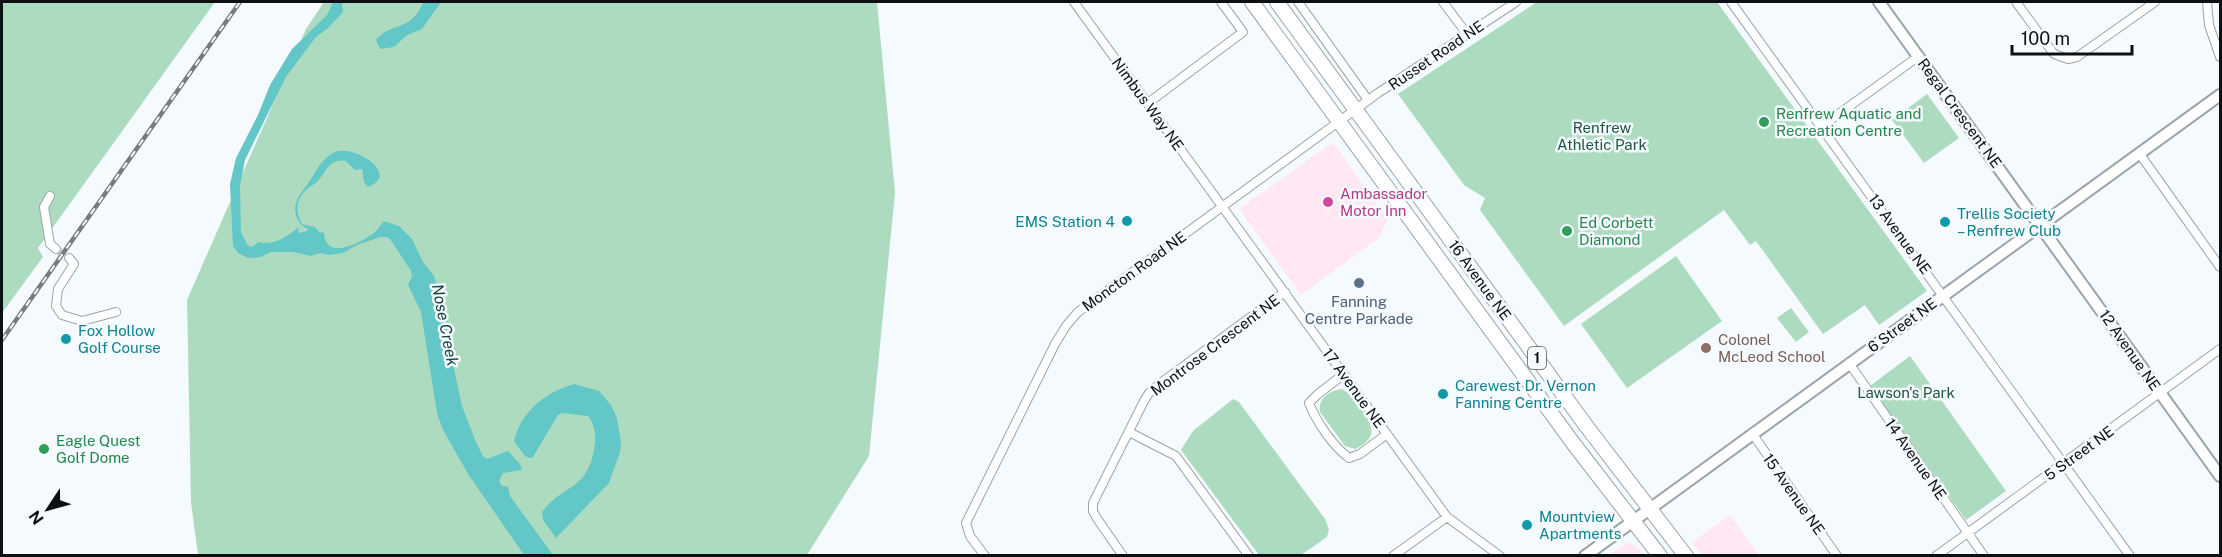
<svg xmlns="http://www.w3.org/2000/svg" width="2222" height="557" viewBox="0 0 2222 557" font-family="'Public Sans',sans-serif">
<rect width="100%" height="100%" fill="#f4fafe"/>
<path fill="#ffe7f4" d="M1333,142l55,78 -9,18 -78,57 -62,-86z
M1730,515l29,40h-57l-10,-13z
M1627,542l11,5 6,8h-35z"/>
<path fill="#addbbf" d="M2,2h213l-177,246 5,9 -41,56z
M324,2h553l18,191 -26,263 -62,99h-609l-7,-53 -4,-202 119,-271z
M1537,2h180l210,289 -48,34 -14,-20 -42,29 -67,-93 -6,4 -26,-35 -160,116 -84,-116 5,-12 -21,-13 -66,-91z
M1927,94l32,44 -35,25 -32,-43z
M1676,256l46,65 -95,67 -46,-64z
M1791,308l18,24 -13,10 -19,-24z
M1910,356l96,135 -40,29 -96,-134z
M1342,389l6,4c14,19 41,41 7,56l-10,-3 -25,-34c-2,-14 9,-21 22,-23z
M1233,399l6,3 86,117 4,10 -2,8 -26,18h-42l-78,-105 12,-19z"/>
<path fill="#63c7c8" d="M333,2h9l1,10 -16,17 -11,8 -30,40 -41,83 -5,26 1,46 7,14 4,1 7,-5c15,4 29,-6 40,-15l-1,6 9,-2 1,-2c-10,-4 -15,-15 -12,-26 3,-9 10,-16 15,-24 7,-11 11,-21 24,-27 18,-8 67,22 33,35l-4,-5 -2,-13 -7,1 -9,-9c-17,-3 -19,10 -28,20 -4,4 -8,5 -12,9 -10,10 -11,21 -4,34l13,3 4,5 5,1c1,29 39,9 51,-1 4,-3 5,-7 9,-11l15,5 13,13 11,23 11,14 11,38 6,14v27l11,51 14,36 7,14 4,3 21,-8 12,13 2,6 -19,3 -4,8 3,5 6,1 2,9 43,59h-29l-56,-81 -25,-44 -6,-17 -16,-101 -13,-27 4,-9 -1,-5 -21,-32 -4,-2h-6l-23,8 -14,8 -14,2 -9,-2 -9,3 -18,-4h-22l-10,5 -13,1 -10,-5 -5,-7 -3,-62 6,-26 22,-43 12,-30 22,-36 35,-34z
M423,2h18l-19,27 -15,6 -13,12 -14,2 -4,-9c15,-19 35,-7 47,-38z
M574,384l25,7 12,14 6,13 4,24 -1,10 -11,31 -53,55 -13,-18 -1,-8c23,-30 47,-20 53,-69 1,-9 -1,-20 -7,-27l-26,-3 -4,2 -25,42 -3,1 -5,-2 -11,-15c7,-30 32,-49 60,-57z"/>
<g fill="none" stroke-linecap="round" stroke-linejoin="round">
<path stroke="#d1d7db" stroke-width="8" stroke-dasharray="8 4" stroke-linecap="butt" d="M56,249l13,9"/>
<g stroke="#9ba4aa" stroke-width="10">
<path id="street" d="M1074,2l373,515 53,39
M1298,2l70,98
M1443,2l24,32
M1731,2l399,554
M2016,2l38,52 14,5 9,-2 78,-55
M2207,2l2,23 11,32
M1148,103l95,-71 -22,-30
M1822,126l97,-70
M2139,153l81,114
M50,196l-6,11 6,37 6,5
M69,258l5,6 -16,25 -2,17 6,9 20,6 34,-9
M1849,363l135,193
M1344,374l-26,20 -9,9c8,20 24,43 40,55l11,-4 27,-20
M1129,432l47,24 73,100
M1752,433l85,123
M985,556l-15,-20 -4,-13 89,-179 11,-18 12,-14 300,-219 138,-91
M1123,556l-27,-39 -3,-6v-8l51,-102 5,-8 13,-11 123,-90
M1393,556l54,-39
M1936,556l284,-207"/>
</g>
<g stroke="#9ba4aa" stroke-width="14">
<path id="secondary" d="M1879,2l341,474
M1585,556l635,-461"/>
</g>
<g stroke="#9ba4aa" stroke-width="16">
<path id="highway" d="M1252,2l321,441 87,113
M1277,2l310,425 99,129"/>
</g>
<use href="#street" stroke="#fff" stroke-width="8"/>
<use href="#secondary" stroke="#fff" stroke-width="10"/>
<use href="#highway" stroke="#fff" stroke-width="14"/>
<g stroke="#767b7e" stroke-width="4.5">
<path id="rail" d="M2,340l238,-338"/>
</g>
<use href="#rail" stroke="#f4fafe" stroke-width="2" stroke-dasharray="7" stroke-linecap="butt"/>
</g>
<g fill="#2e9e5b" stroke="#f4fafe" stroke-width="2">
<circle cx="1764" cy="122" r="6"/>
<circle cx="1567" cy="231" r="6"/>
<circle cx="44" cy="449" r="6"/>
</g>
<circle fill="#d1479c" stroke="#f4fafe" stroke-width="2" cx="1328" cy="202" r="6"/>
<g fill="#0f9aa8" stroke="#f4fafe" stroke-width="2">
<circle cx="1127" cy="221" r="6"/>
<circle cx="1945" cy="222" r="6"/>
<circle cx="66" cy="339" r="6"/>
<circle cx="1443" cy="394" r="6"/>
<circle cx="1527" cy="525" r="6"/>
</g>
<circle fill="#5c6f8a" stroke="#f4fafe" stroke-width="2" cx="1359" cy="283" r="6"/>
<circle fill="#8d6e63" stroke="#f4fafe" stroke-width="2" cx="1706" cy="348" r="6"/>
<g text-anchor="middle" dominant-baseline="central" stroke-width="5" stroke-linejoin="round" paint-order="stroke">
<rect fill="#f4fafe" stroke="#52565a" stroke-width="1.5" x="1528" y="347" width="18" height="22" rx="4.5"/>
<g font-size="14" font-weight="bold" fill="#0d1013">
<text x="1537" y="358">1</text>
</g>
<g font-size="15" fill="#0d1013" stroke="#f4fafe">
<text transform="translate(1436 55) rotate(-34)">Russet Road NE</text>
<text transform="translate(1148 104) rotate(54)">Nimbus Way NE</text>
<text transform="translate(1960 113) rotate(54)">Regal Crescent NE</text>
<text transform="translate(1900 234) rotate(54)">13 Avenue NE</text>
<text transform="translate(1134 271) rotate(-36)">Moncton Road NE</text>
<text transform="translate(1480 280) rotate(54)">16 Avenue NE</text>
<text transform="translate(1902 325) rotate(-36)">6 Street NE</text>
<text transform="translate(1215 345) rotate(-37)">Montrose Crescent NE</text>
<text transform="translate(2130 350) rotate(55)">12 Avenue NE</text>
<text transform="translate(1354 388) rotate(54)">17 Avenue NE</text>
<text transform="translate(2079 453) rotate(-36)">5 Street NE</text>
<text transform="translate(1916 459) rotate(55)">14 Avenue NE</text>
<text transform="translate(1794 494) rotate(55)">15 Avenue NE</text>
</g>
<g font-size="15" fill="#27864d" stroke="#f4fafe" text-anchor="start">
<text x="1776" y="113">Renfrew Aquatic and<tspan x="1776" dy="17">Recreation Centre</tspan></text>
<text x="1579" y="222">Ed Corbett<tspan x="1579" dy="17">Diamond</tspan></text>
<text x="56" y="440">Eagle Quest<tspan x="56" dy="17">Golf Dome</tspan></text>
</g>
<g font-size="15" fill="#20563b" stroke="#f4fafe">
<text x="1602" y="127">Renfrew<tspan x="1602" dy="17">Athletic Park</tspan></text>
<text x="1906" y="392">Lawson's Park</text>
</g>
<g font-size="15" fill="#b23c85" stroke="#f4fafe" text-anchor="start">
<text x="1340" y="193">Ambassador<tspan x="1340" dy="17">Motor Inn</tspan></text>
</g>
<g font-size="15" fill="#0d838f" stroke="#f4fafe" text-anchor="start">
<text x="1957" y="213">Trellis Society<tspan x="1957" dy="17">– Renfrew Club</tspan></text>
<text x="1115" y="221" text-anchor="end">EMS Station 4</text>
<text x="78" y="330">Fox Hollow<tspan x="78" dy="17">Golf Course</tspan></text>
<text x="1455" y="385">Carewest Dr. Vernon<tspan x="1455" dy="17">Fanning Centre</tspan></text>
<text x="1539" y="516">Mountview<tspan x="1539" dy="17">Apartments</tspan></text>
</g>
<g font-size="15" fill="#4e5e75" stroke="#f4fafe">
<text x="1359" y="301">Fanning<tspan x="1359" dy="17">Centre Parkade</tspan></text>
</g>
<g font-size="15" fill="#785e54" stroke="#f4fafe" text-anchor="start">
<text x="1718" y="339">Colonel<tspan x="1718" dy="17">McLeod School</tspan></text>
</g>
<g font-size="16" font-style="italic" fill="#144344" stroke="#f4fafe">
<text transform="translate(445 325) rotate(79)">Nose Creek</text>
</g>
</g>
<rect width="2222" height="557" fill="none" stroke="#0d1013" stroke-width="6"/>
<g transform="translate(48 509) rotate(234)" stroke="#f4fafe" stroke-width="4.5" paint-order="stroke">
<path d="M0-4.5L10 22L0 15L-10 22Z" fill="#0d1013"/>
<text y="-9" font-size="16" font-weight="bold" text-anchor="middle" fill="#0d1013">N</text>
</g>
<path d="M2012 45v9h120v-9" fill="none" stroke="#0d1013" stroke-width="3"/>
<text x="2021" y="45" font-size="18" fill="#0d1013" stroke="#f4fafe" stroke-width="4.5" paint-order="stroke">100 m</text>
</svg>
